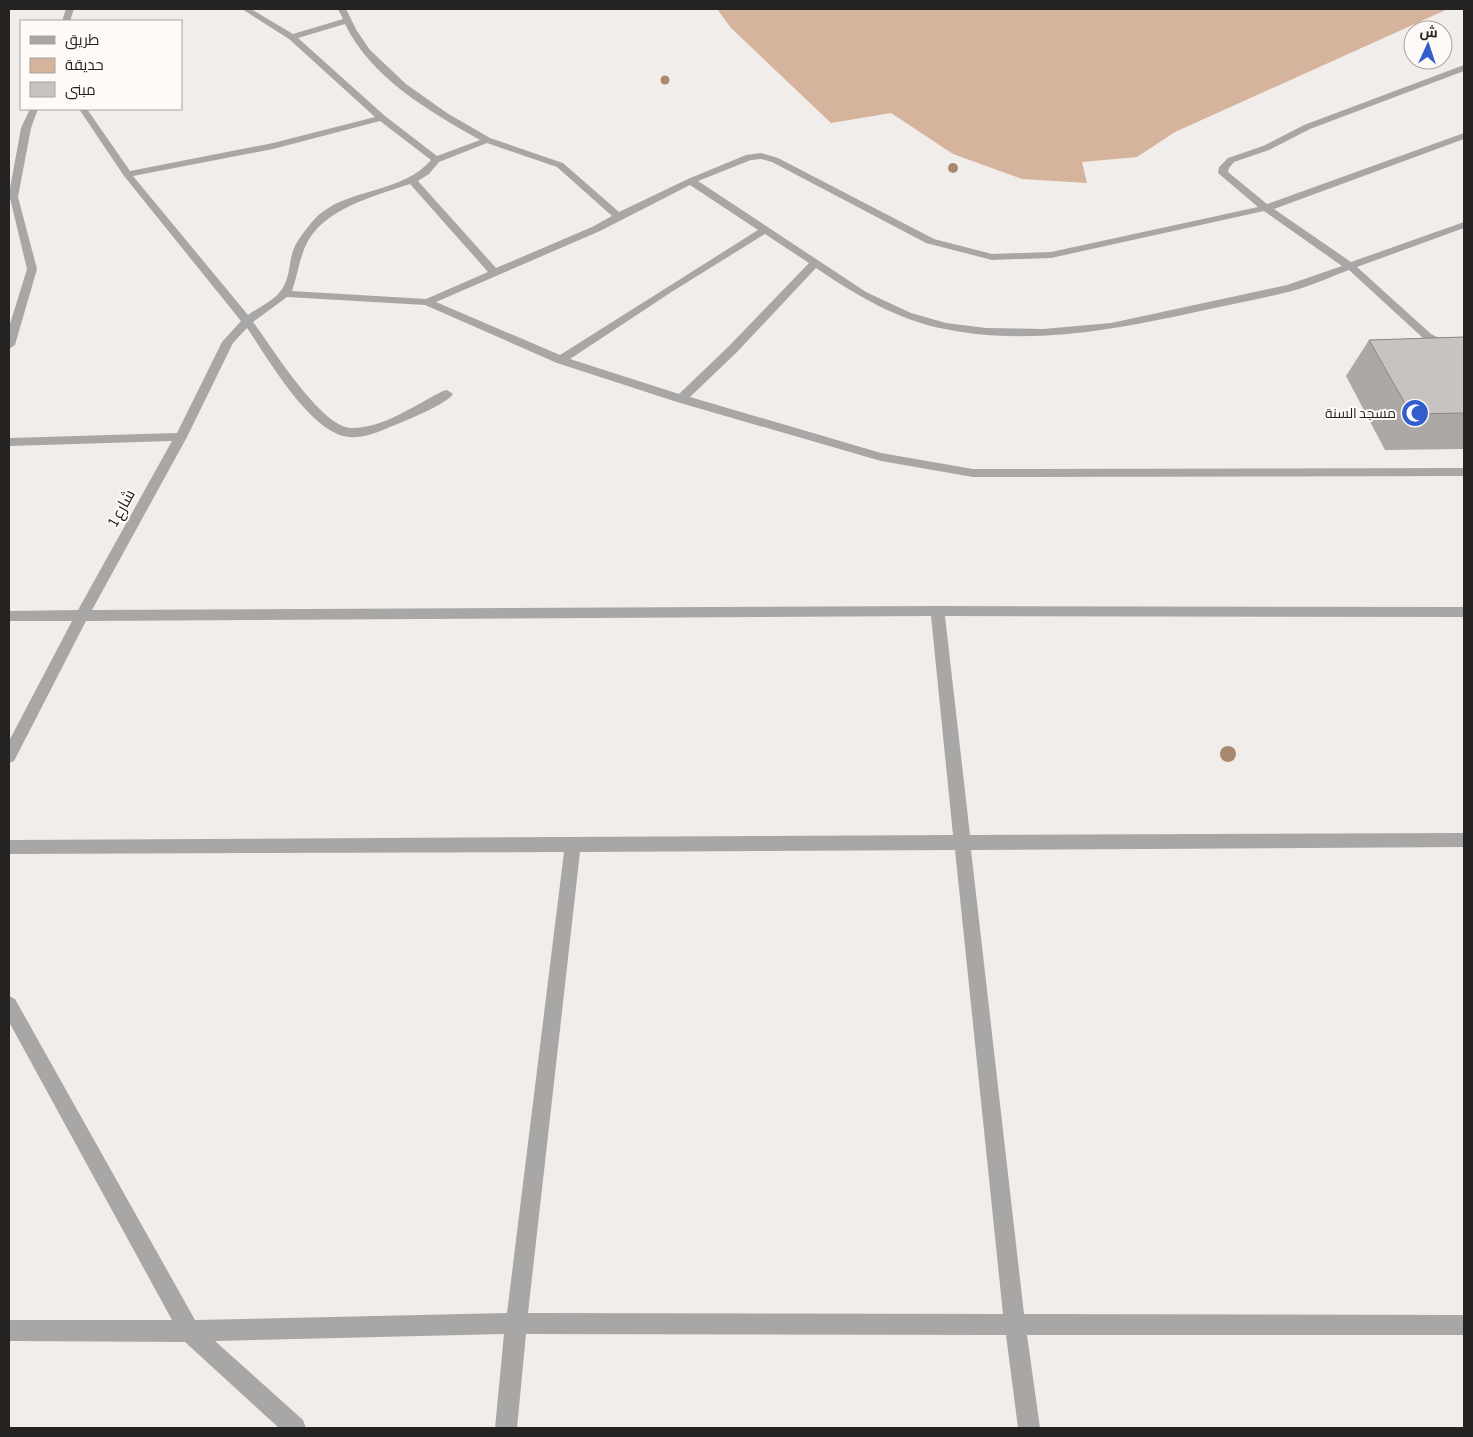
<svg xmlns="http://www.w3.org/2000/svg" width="1473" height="1437" viewBox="0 0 1473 1437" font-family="'Sofia Sans Condensed',Cairo,sans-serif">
<rect width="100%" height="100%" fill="#f1edea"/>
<path fill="#d6b39c" d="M717,9h731l-273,123 -38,25 -55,5 5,21 -65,-4 -69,-25 -62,-41 -60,10 -100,-95z"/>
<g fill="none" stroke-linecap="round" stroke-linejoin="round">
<path fill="#a9a7a6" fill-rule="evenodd" d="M66,9h8l-4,12h-8z
M242,9h9l42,25 50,-15 -5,-10h8l11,22 13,19 36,34 41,29 43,25 73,25 56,49 69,-33 58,-24 15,-2 17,5 156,81 58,15 59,-2 207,-45 -40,-34 1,-6 9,-9 35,-12 41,-21 160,-60v6l-154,58 -41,21 -35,12 -5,6 -1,4 39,32 197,-71v6l-190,70 77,53 113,-40v6l-107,39 74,67 12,6 21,3v8l-28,-5 -13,-8 -74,-68c-19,7 -38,16 -57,21 -32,8 -65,14 -96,21 -82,18 -168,34 -251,17 -48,-9 -89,-34 -129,-61l-79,84 -47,45 191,56 92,16 491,-1v8l-491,1 -92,-16 -204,-59 -120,-39 -132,-58 -138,-8 -34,25c18,24 69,107 99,106 32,0 63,-23 91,-37l4,-1 6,4c-7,10 -41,24 -53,29 -16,6 -34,16 -51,14 -39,-4 -81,-79 -102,-109l-14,15 -46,94 -95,173 845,-4 527,1v10l-519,-1 25,219 494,-2v14l-493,3 53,464 440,1v20h-437l13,93h-22l-12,-93 -480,-1 -9,94h-22l9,-94 -289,7 88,79 3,8h-27l-94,-86 -176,-1v-21h163l-163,-298v-26l6,3 180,321 312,-7 57,-461 -555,2v-14l944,-5 -22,-219 -845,5 -72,140 -5,2v-22l63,-120h-63v-10l69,-1 94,-169 -163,5v-8l168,-5 45,-91 19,-21 -117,-145 -45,-67h8l43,62 143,-28 102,-26 -86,-78zM345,24c26,54 84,87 135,116l-43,16 -52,-40 -87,-78zM380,121l51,39c-27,32 -78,28 -110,53 -6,4 -23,26 -26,33 -7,14 -4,35 -16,47 -8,9 -21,15 -31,22l-115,-139 140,-27zM487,143l70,24 55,49 -20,11 -96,41 -78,-87 11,-7 10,-12zM761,159l11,3 154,81 66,17 59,-2 213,-47 78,55 -55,19 -176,38 -68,6 -57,-1 -40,-5 -35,-10 -45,-21 -168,-111 53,-21zM410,184l78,88 -62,27 -134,-8c5,-14 7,-30 13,-44 16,-38 70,-51 105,-63zM690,185l68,45 -198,125 -124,-53 164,-71zM765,234l44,29 -80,83 -50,48 -109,-35 103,-68zM955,850l48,464 -475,-1 52,-461z
M30,109h8l-7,19 -13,69 19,72 -22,76 -6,4v-22l18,-58 -18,-75 12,-66z"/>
</g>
<g fill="#a8896f">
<circle cx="665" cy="80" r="4.5"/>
<circle cx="953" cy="168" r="5"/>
<circle cx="1228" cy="754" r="8"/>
</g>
<path fill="#aba8a6" d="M1464,337v112l-79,1 -39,-74 23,-36z"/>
<path fill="#c7c3c1" stroke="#8b8887" d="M1464,337v76l-53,1 -42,-74z"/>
<defs>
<g id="mosque-disc" transform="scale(1.4375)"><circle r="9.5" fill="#325ecd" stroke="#fefaf7"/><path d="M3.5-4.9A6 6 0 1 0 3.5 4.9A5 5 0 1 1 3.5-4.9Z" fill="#fff"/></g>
</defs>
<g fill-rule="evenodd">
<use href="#mosque-disc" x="1415" y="413"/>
</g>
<g text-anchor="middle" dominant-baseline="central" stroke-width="4" stroke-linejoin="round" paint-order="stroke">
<g font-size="14" fill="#242322" stroke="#fefaf7" text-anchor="end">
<text x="1396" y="413">مسجد السنة</text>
</g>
<g font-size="16" fill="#242322" stroke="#fefaf7">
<text transform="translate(122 508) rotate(-61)">شارع 1</text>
</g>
</g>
<rect width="1473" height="1437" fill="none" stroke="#242322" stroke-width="20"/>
<rect x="20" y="20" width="162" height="90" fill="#fefaf7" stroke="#a7a4a2"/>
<rect x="30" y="36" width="25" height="8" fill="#a9a7a6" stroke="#a7a4a2"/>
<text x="65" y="45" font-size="15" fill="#242322">طريق</text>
<rect x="30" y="58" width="25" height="15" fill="#d6b39c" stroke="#a7a4a2"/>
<text x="65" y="70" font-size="15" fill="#242322">حديقة</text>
<rect x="30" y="82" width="25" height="15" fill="#c7c3c1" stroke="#a7a4a2"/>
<text x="65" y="95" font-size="15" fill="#242322">مبنى</text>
<g transform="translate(1428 45) rotate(3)"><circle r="24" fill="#fefaf7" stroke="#a7a4a2"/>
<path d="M0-4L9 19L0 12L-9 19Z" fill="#325ecd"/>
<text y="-8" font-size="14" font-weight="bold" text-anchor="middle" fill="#242322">ش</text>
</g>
</svg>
